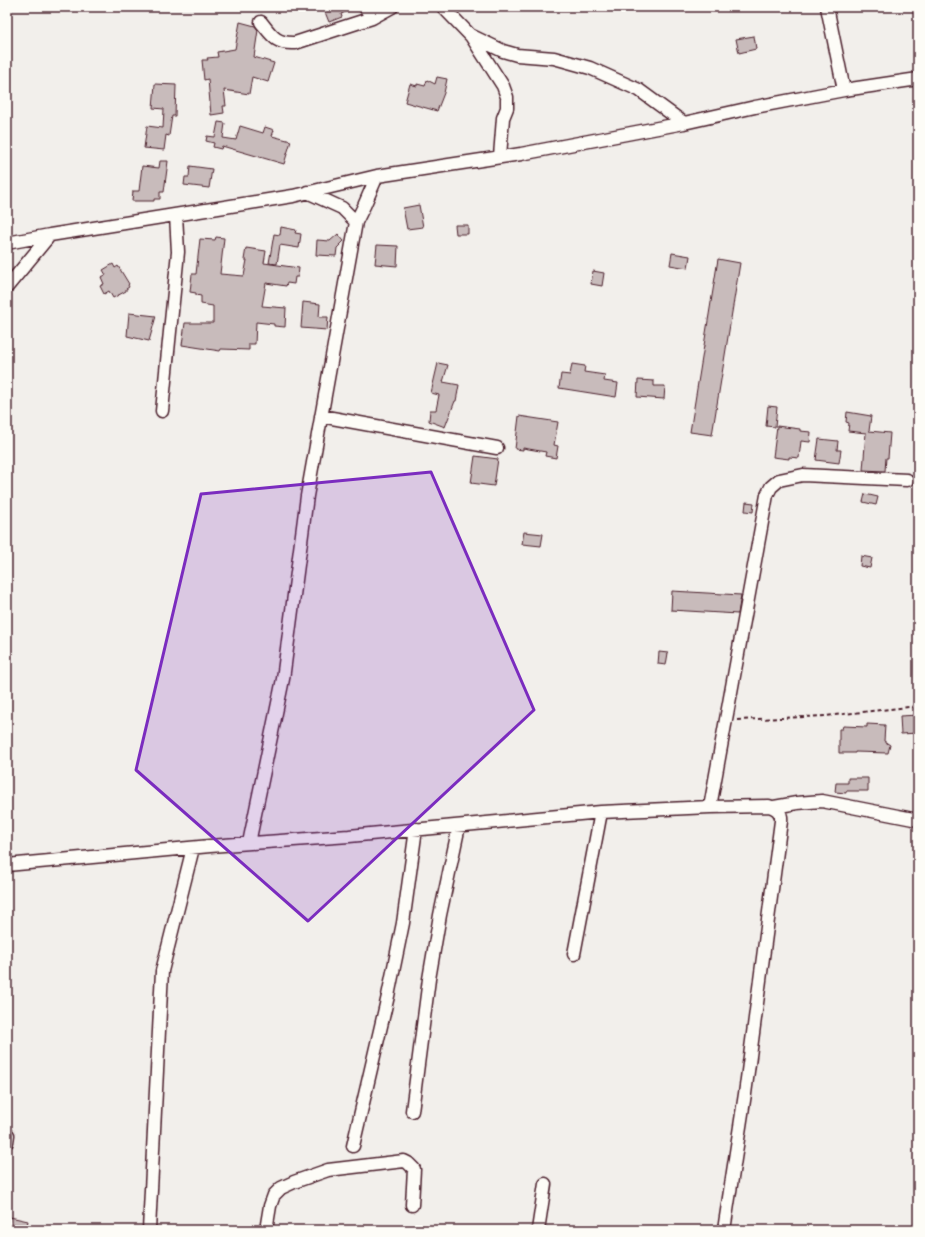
<svg xmlns="http://www.w3.org/2000/svg" width="925" height="1237" viewBox="0 0 925 1237" font-family="Kalam,sans-serif">
<rect width="100%" height="100%" fill="#f2efeb"/>
<filter id="ink" filterUnits="userSpaceOnUse"><feTurbulence type="fractalNoise" baseFrequency=".025" numOctaves="2"/><feDisplacementMap in="SourceGraphic" scale="8" xChannelSelector="R" yChannelSelector="G"/><feConvolveMatrix kernelMatrix="1 2 1 2 8 2 1 2 1" color-interpolation-filters="sRGB"/></filter>
<g filter="url(#ink)">
<path fill="#c8bbbb" stroke="#4a1f2b" d="M323,7h34l-16,7 1,3 -13,5z
M240,22l15,4 3,4 -4,27 20,6 -6,19 -16,-5 -3,17 -25,-4 2,16h-3l1,7 -13,2 -3,-36 -4,1 -2,-20h6l-1,-2 11,-1 -1,-5 18,-3z
M754,36l2,13 -17,4 -3,-14z
M437,77l10,2 -3,14 -7,18 -32,-9 5,-18 7,2v-2l8,2 2,-6 8,4z
M155,84l21,1 -1,31h-3l-3,20 -3,-1 -2,15 -20,-2 3,-22 16,2 1,-19 -11,-1z
M218,122l7,1 -2,15 13,2 4,-14 23,7 2,-6 9,3 -2,6 19,5 -7,23 -62,-18 -1,3 -8,-2 1,-4 -8,-2 1,-5 8,1z
M160,161h8l-4,31h-4v7h-6v2h-22l1,-10h6l3,-25 17,2z
M190,166l22,3 -3,19 -25,-3 1,-8h4z
M419,205l4,22 -16,2 -4,-21z
M455,225h13v9h-12z
M281,227l15,3 -1,3 6,1 -2,14 -19,-3 -3,19 -8,-1 5,-29 6,1z
M338,234l6,7 -7,7 -1,8 -20,-1 1,-15 13,1z
M216,237l8,1 -4,36 24,2 3,-16h-3l2,-12 20,3 -2,12 35,5 -1,9h-3l-1,7 -7,-1 -1,3 -20,-3 -4,23 24,2 -1,19 -11,-1v-2l-18,-2 -1,22h-6v6l-28,-1 -1,2 -38,-6 3,-22h28v-17l-12,-2v-8l-5,-1v-2l-6,-1 2,-18h4l4,-35 15,1z
M377,245l21,1 -1,20 -22,-2z
M672,253l18,3 -2,12 -18,-3z
M718,259l22,4 -28,172 -22,-3z
M113,264l2,4 3,-2 11,18 -1,1 1,2 -3,2v2l-13,7 -4,-7 -5,3 -4,-8 4,-2 -3,-7 5,-2 -3,-5z
M593,271l11,2 -2,13 -11,-2z
M303,302l17,2 -1,13h9l-1,13 -26,-2z
M129,313l27,3 -7,25 -22,-5z
M438,363l10,2 -5,17 16,3 -3,16h-1l-10,26 -16,-6 1,-11h6l3,-15 -8,-2z
M572,364l13,2 -1,6 21,3 -1,6 14,2 -2,14 -57,-9 2,-14 9,1z
M638,380l16,1v5h11l-1,13 -27,-2z
M768,406l9,1 -2,20 -9,-1z
M847,412l24,4 -2,15 21,2 -2,25h-2l-1,13 -22,-1 3,-37 -18,-2 1,-8 -3,-1z
M519,416l39,6 -4,23 4,1 -2,12 -11,-2 1,-4 -23,-4v2l-8,-1z
M777,426l23,3v2l11,1 -1,10 -9,-1 -2,17 -10,-1v2l-16,-2z
M819,439l19,2 -1,9h4l-2,13 -23,-3z
M475,456l23,3 -4,27 -23,-3z
M865,494l13,3 -2,8 -13,-3z
M746,502l8,1 -1,9 -8,-1z
M524,532l19,2 -2,12 -19,-2z
M861,556l11,2 -2,10 -10,-2z
M672,591l69,4 -3,19 -67,-4z
M659,652l9,1 -2,12 -8,-1z
M918,715v18l-17,1 -1,-18z
M867,724l18,1 -1,16 6,4 -2,8 -33,-1v1h-16v-24h3l1,-3 24,1z
M848,778h20v13h-22v2l-11,-1 1,-9h12z
M10,1217l18,4 -2,9h-19z"/>
<g fill="none" stroke-linecap="round" stroke-linejoin="round">
<g stroke="#4a1f2b" stroke-width="15">
<path id="minor" d="M365,7l7,11 20,-11
M443,7l27,28 33,16 14,4 37,3 36,10 49,22 45,33
M827,7l17,83
M261,22c11,14 15,22 34,21l77,-25
M471,36l32,50 4,11v11l-4,10 -3,38
M307,192l35,16 14,14
M7,243l43,-8 243,-39 84,-20 144,-22 163,-31 71,-16 89,-17 74,-11
M7,287l43,-52
M162,411l16,-159 -2,-37
M321,416l176,32
M710,807l57,-312 4,-8 8,-7 24,-5 104,5
M774,807l23,-4 25,-2 96,19
M249,843l34,-164 24,-183 49,-274 8,-16 13,-30
M7,865l203,-19 139,-10 252,-24 109,-5 59,-1c8,2 13,7 12,15l-36,273 -21,136
M574,954l27,-142
M412,1111l17,-132 11,-64 19,-89
M7,1142l1,-7
M353,1146l35,-150 15,-73 13,-94
M149,1230l13,-259 31,-123
M266,1230l4,-24 4,-11 7,-7 13,-6 34,-12 76,-9 4,2 6,6 -2,36
M538,1230l7,-46"/>
</g>
<path stroke="#4a1f2b" stroke-width="2" stroke-dasharray="4 3" stroke-linecap="butt" d="M737,720l88,-4 93,-10"/>
<use href="#minor" stroke="#fdfcf7" stroke-width="12"/>
</g>
</g>
<path fill="#7b2cbf" fill-opacity="0.2" stroke="#7b2cbf" stroke-width="3" stroke-linejoin="round" d="M431,472l103,238 -226,211 -172,-151 65,-276z"/>
<rect width="925" height="1237" fill="none" stroke="#fdfcf7" stroke-width="24"/>
<rect x="12" y="12" width="901" height="1213" fill="none" stroke="#4a1f2b" stroke-width="1.5" filter="url(#ink)"/>
</svg>
